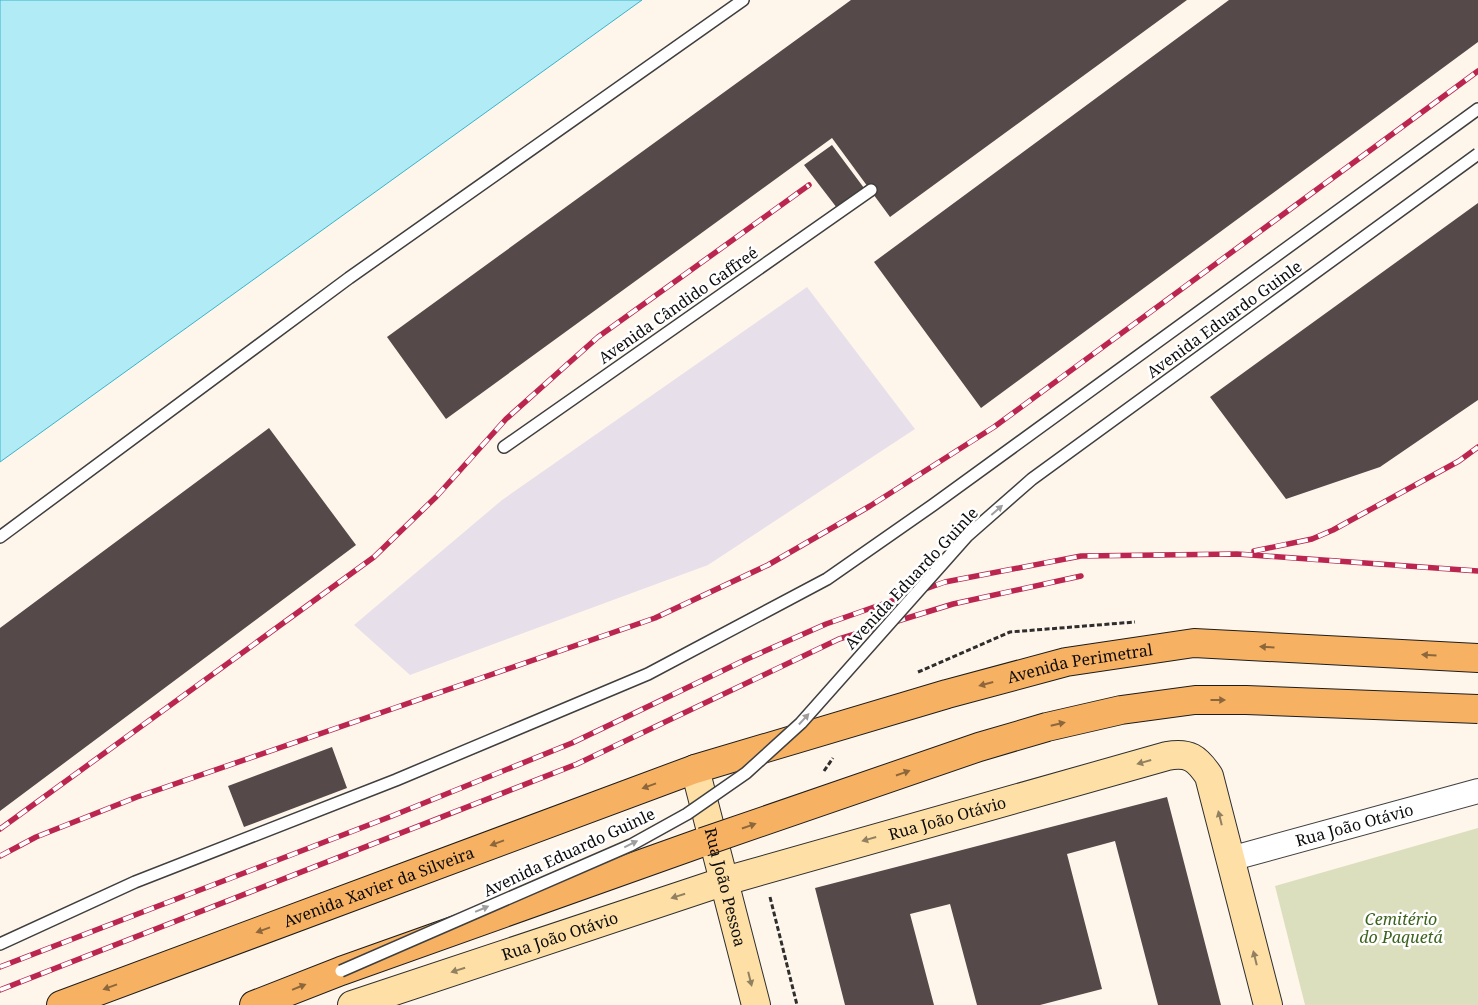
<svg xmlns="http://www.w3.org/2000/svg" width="1478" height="1005" viewBox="0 0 1478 1005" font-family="'Noto Serif',serif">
<rect width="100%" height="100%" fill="#fff6eb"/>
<path fill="#e7e0eb" d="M807,287l108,142 -207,136 -298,110 -56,-50 148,-125z"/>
<path fill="#dcdfbe" d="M1478,828v177h-173l-30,-119z"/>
<path fill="#b1ebf5" stroke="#38b3cc" d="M0,0h642l-642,462z"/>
<path fill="#554a49" d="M851,0h336l-297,217 -58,-79 -386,281 -59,-82z
M1229,0h249v42l-497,366 -107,-146z
M832,145l32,43 -27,20 -33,-43z
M1478,203v197l-98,67 -94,32 -76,-102z
M269,428l87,117 -356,266v-183z
M332,747l15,41 -103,39 -16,-41z
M1167,797l54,208h-63l-43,-164 -48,13 35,135 -62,16h-63l-27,-101 -40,10 24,91h-89l-30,-117z"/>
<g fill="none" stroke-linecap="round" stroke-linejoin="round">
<g stroke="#3f3f3f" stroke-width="14">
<path id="lane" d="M504,447l367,-257
M0,537l349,-259 394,-278
M0,944l135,-62 261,-102 252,-106 179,-95 106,-74 545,-396"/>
</g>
<g stroke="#3f3f3f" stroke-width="26">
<g id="street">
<path id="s1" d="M1230,859l248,-68"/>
</g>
</g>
<g stroke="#2e2e2e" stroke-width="30">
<g id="secondary">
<path id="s2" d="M695,769l61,236"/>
<path id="s3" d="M352,1005l373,-124 442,-125c22,-4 30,2 42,20l59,229"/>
</g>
</g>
<g stroke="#1d1d1d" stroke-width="30">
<g id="primary">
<path id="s4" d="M61,1005l634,-236 252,-75 119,-32 128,-19 284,15"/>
<path d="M254,1005l87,-34 362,-129"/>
</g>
</g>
<path stroke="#2e2e2e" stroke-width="3" stroke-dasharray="5 2.5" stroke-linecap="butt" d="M918,672l92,-40 125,-10
M824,771l9,-13
M770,897l27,108"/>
<use href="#lane" stroke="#fff" stroke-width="11"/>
<use href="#street" stroke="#fff" stroke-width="24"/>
<use href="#secondary" stroke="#fee0a7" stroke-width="28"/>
<use href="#primary" stroke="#f7b163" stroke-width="28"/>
<g stroke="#ba264f" stroke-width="5.5">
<path id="rail" d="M1254,551l58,-12 21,-9 126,-69 19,-14
M0,829l374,-272 62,-60 70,-78 92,-82 211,-152
M0,856l36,-19 101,-40 518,-179 113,-53 102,-59 124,-79 484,-356
M0,967l392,-151 180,-73 175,-84 79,-35 119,-42 136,-26 156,-2 241,17
M0,990l577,-226 262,-125 114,-35 128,-28"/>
</g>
<use href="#rail" stroke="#fff" stroke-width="4" stroke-dasharray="11" stroke-linecap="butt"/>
<g stroke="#3f3f3f" stroke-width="14" stroke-linecap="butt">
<path id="lane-bridge" d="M341,971l290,-126 56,-31 59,-41 55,-50 166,-187 65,-57 446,-325"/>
</g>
<g stroke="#1d1d1d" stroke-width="30" stroke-linecap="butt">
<path id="primary-bridge" d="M703,842l276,-95 68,-20 74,-17 74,-10h51l232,9"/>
</g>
<use href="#lane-bridge" stroke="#fff" stroke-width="11"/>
<use href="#primary-bridge" stroke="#f7b163" stroke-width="28"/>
</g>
<defs><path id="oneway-solid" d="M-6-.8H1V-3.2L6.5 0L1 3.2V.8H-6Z" transform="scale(1.25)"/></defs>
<g fill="#9e9e9e">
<use href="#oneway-solid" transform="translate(997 510) rotate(-41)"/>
<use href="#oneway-solid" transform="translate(804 719) rotate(-47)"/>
<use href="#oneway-solid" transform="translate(631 844) rotate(-26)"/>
<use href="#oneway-solid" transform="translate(482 909) rotate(-23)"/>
</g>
<g fill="#8d673c">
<use href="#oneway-solid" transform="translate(1267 647) rotate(-177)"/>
<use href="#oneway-solid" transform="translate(1429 655) rotate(-177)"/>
<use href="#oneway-solid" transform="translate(986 684) rotate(165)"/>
<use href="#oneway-solid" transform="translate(1218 700)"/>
<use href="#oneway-solid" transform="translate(1058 724) rotate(-13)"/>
<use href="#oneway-solid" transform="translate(903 773) rotate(-19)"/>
<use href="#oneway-solid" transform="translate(649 786) rotate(160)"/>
<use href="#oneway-solid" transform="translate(749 826) rotate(-19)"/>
<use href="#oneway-solid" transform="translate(497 843) rotate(160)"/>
<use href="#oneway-solid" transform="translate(263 930) rotate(160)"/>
<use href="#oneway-solid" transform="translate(110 987) rotate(160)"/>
<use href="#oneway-solid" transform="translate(299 987) rotate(-22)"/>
</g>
<g fill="#918161">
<use href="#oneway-solid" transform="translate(1144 762) rotate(164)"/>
<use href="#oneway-solid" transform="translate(1220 818) rotate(-104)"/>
<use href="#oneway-solid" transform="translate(869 839) rotate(164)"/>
<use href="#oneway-solid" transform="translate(678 896) rotate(162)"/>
<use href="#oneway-solid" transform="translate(1255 958) rotate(-104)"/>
<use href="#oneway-solid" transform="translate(458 970) rotate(162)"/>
<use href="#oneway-solid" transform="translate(750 979) rotate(76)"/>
</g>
<g text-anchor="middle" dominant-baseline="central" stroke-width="5" stroke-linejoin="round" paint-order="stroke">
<g font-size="16" fill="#0c0c0c" stroke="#fff">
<text transform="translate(678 305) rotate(-35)">Avenida Cândido Gaffreé</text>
<text transform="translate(1224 319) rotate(-36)">Avenida Eduardo Guinle</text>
<text transform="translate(911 578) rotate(-47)">Avenida Eduardo Guinle</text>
<text stroke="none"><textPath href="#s4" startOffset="1076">Avenida Perimetral</textPath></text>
<text stroke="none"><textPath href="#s3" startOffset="624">Rua João Otávio</textPath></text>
<text stroke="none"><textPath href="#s1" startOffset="129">Rua João Otávio</textPath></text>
<text transform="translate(569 852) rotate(-25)">Avenida Eduardo Guinle</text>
<text stroke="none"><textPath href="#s4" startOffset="339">Avenida Xavier da Silveira</textPath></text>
<text stroke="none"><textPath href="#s2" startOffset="122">Rua João Pessoa</textPath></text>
<text stroke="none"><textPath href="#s3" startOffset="219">Rua João Otávio</textPath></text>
</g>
<g font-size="16" font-style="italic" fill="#3c631d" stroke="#fff">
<text x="1401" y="919">Cemitério<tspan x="1401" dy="18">do Paquetá</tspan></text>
</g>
</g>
</svg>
